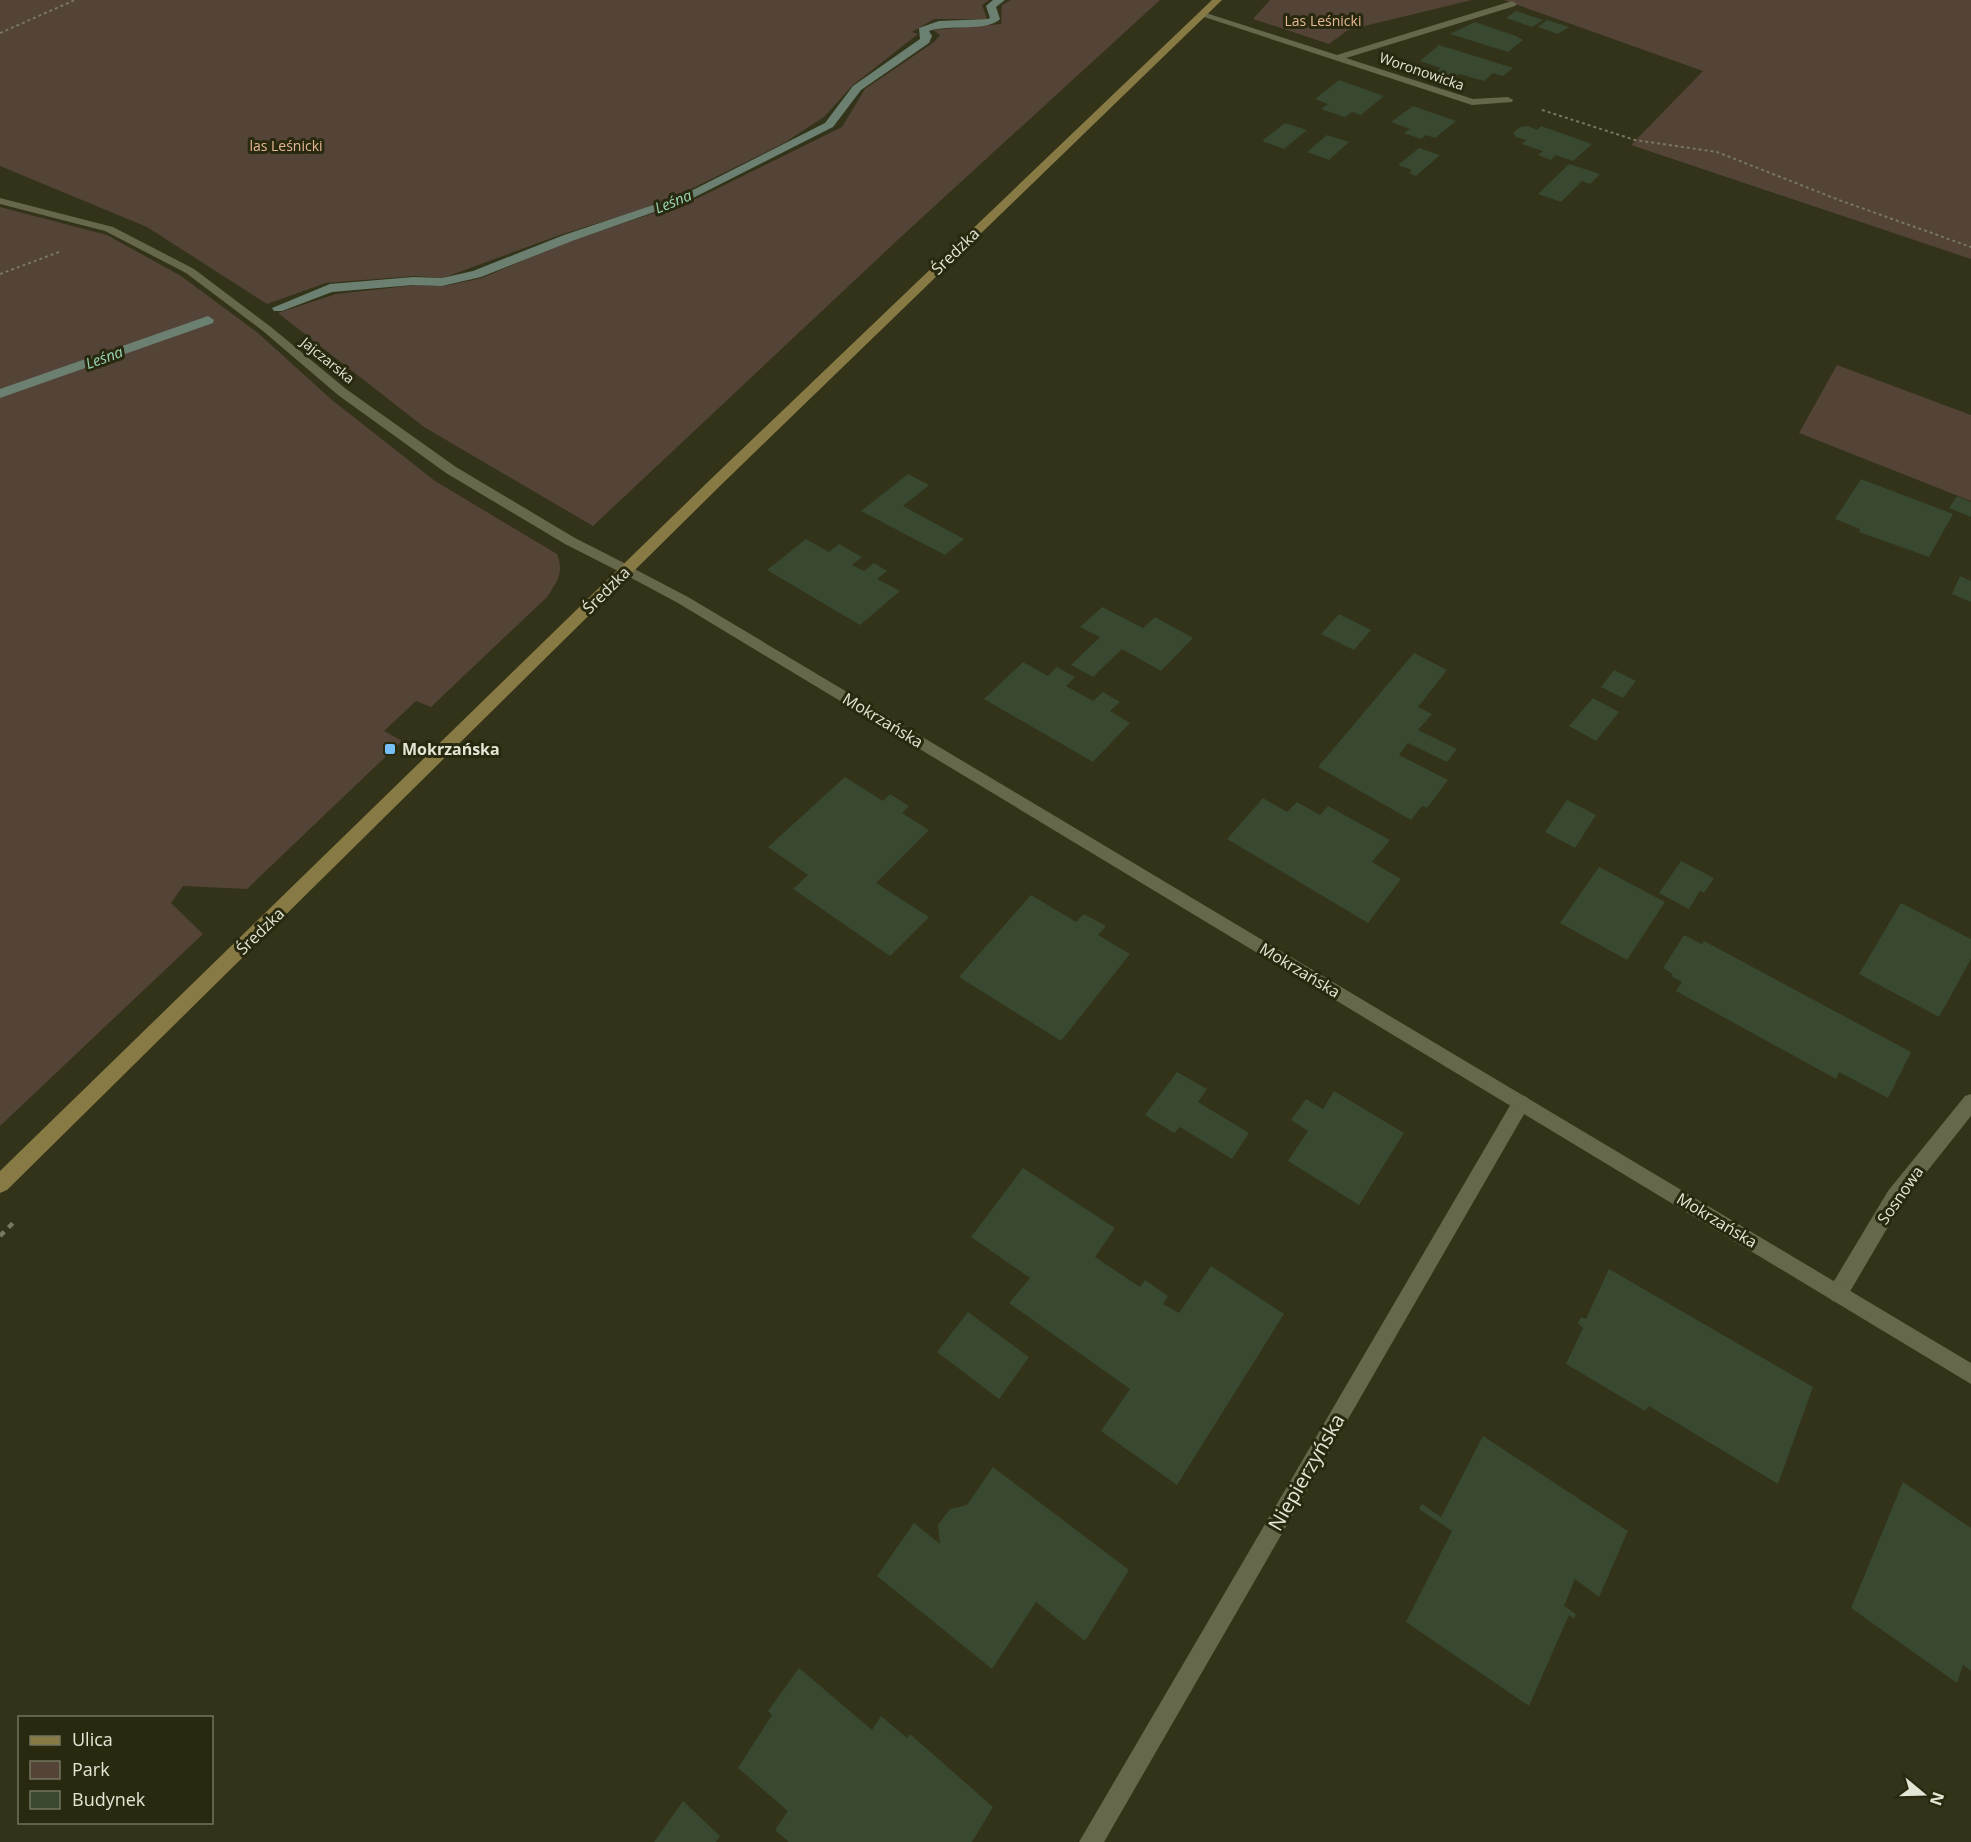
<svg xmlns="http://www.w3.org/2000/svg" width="1971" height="1842" viewBox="0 0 1971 1842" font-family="'Open Sans',sans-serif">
<rect width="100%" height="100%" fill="#323318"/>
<path fill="#544337" d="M0,0h989l-7,5 5,14h-53l-22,13 6,2 -65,51 -29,32 -40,26 -97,48 -44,18 -83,26 -117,43 -29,-2 -88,7 -59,21 -120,-77 -147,-61z
M1011,0h149l-257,235 -310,291 -169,-99 -146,-114 58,-19 80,-9 29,1 37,-8 80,-34 136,-46 144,-71 23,-38 69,-47 6,-7 -7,-5 68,-6 1,-19z
M1270,0h202l-124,30 -19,14 -76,-25z
M1504,0h467v259l-340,-114 72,-74z
M0,207l107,28 74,41 77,57 74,67 103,81 122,73c7,18 1,27 -10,43l-116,110 -15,-6 -32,30 18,10 -155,148 -64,-3 -12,17 32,31 -203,192z
M1837,365l134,50v86l-172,-68z"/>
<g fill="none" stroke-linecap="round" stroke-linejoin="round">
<path fill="#6c8072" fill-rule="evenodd" d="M993,0h12l-9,7 4,12c-13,13 -51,5 -71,12l3,5 -3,7 -68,47 -28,37 -142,72 -119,42 -91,36 -39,9 -29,-1 -81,7 -50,19h-8l-2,-3 58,-24 83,-7 29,1 31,-7 91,-36 119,-40 142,-72 28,-37 67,-47 -1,-11 20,-7 49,-2 2,-1 -4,-12z
M208,316l6,4 -1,3 -213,75v-9z"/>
</g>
<path fill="#384831" d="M1516,11l27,9 -11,7 -26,-9z
M1547,20l22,7 -11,7 -20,-7z
M1475,22l41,14 7,4 -15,12 -58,-18z
M1439,45l39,12 35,11 -10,8 -10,-3 -9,8 -25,-7 -5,4 -18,-6 5,-4 -21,-7z
M1339,80l45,16 -23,19 -9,-3 -7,5 -24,-8 7,-5 -13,-5z
M1413,106l43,15 -21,17 -9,-3 -5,4 -17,-6 6,-4 -19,-7z
M1285,123l22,7 -23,19 -22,-8z
M1528,126l9,4 4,-4 51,18 -19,17 -18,-6 -4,5 -13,-5 5,-4 -21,-7 4,-4 -10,-3 -3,-4 7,-6z
M1327,135l22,7 -20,18 -22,-8z
M1419,148l21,7 -24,21 -7,-3 3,-3 -14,-5z
M1569,164l31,10 -10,10 -8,-3 -21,21 -23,-8z
M908,474l21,11 -26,21 61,33 -19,16 -84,-44z
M1861,479l92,35 -24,43 -70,-25 1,-3 -25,-10z
M1957,496l14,6v15l-22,-9z
M806,539l23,13 10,-8 23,13 -10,8 12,6 10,-8 13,8 -10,8 23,12 -40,34 -93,-55z
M1960,576l11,5v21l-19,-8z
M1102,607l41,21 12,-11 38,21 -32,33 -39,-22 -29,28 -22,-12 29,-28 -20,-10z
M1339,614l32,16 -17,20 -33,-16z
M1414,653l33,17 -29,37 14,7 -14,16 39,19 -10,13 -39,-19 -9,12 49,25 -21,28 -5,-2 -11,14 -93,-53z
M1023,662l25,14 9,-9 18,10 -9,9 27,15 10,-9 17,10 -10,9 20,12 -37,39 -109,-63z
M1614,670l22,11 -13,17 -22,-11z
M1593,698l26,14 -23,29 -27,-15z
M845,777l38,24 7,-7 19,12 -7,7 27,17 -53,53 53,34 -39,39 -97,-67 15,-14 -40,-28z
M1263,798l24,14 10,-10 23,13 8,-9 62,34 -18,22 29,17 -33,44 -141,-84z
M1567,800l29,15 -21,33 -30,-16z
M1681,861l33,17 -10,15 -4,-2 -11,18 -30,-16z
M1599,867l66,35 -38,58 -67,-37z
M1031,895l45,27 8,-8 22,12 -8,9 32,19 -69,87 -102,-64z
M1901,903l70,36v20l-32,58 -80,-43z
M1684,935l18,9 2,-3 207,111 -23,46 -49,-26 -3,7 -160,-88 6,-9 -11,-6 2,-2 -10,-6z
M1177,1072l30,17 -9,13 51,31 -17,26 -52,-32 -6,6 -29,-18z
M1334,1091l70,42 -45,72 -71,-44 20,-30 -17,-11 15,-21 17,10z
M1023,1168l92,60 -20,29 45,30 5,-7 23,16 -5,8 16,9 32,-47 73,48 -107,171 -76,-54 29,-42 -121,-86 21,-25 -59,-41z
M1609,1269l204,118 -35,97 -129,-78 -4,5 -79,-47 17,-36 -5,-5 3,-6 5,2z
M968,1312l61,45 -30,42 -62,-47z
M1483,1436l145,95 -29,66 -24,-18 -11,27 12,8 -2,5 -5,-4 -40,91 -123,-84 46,-91 -33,-22 3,-5 19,13z
M993,1467l136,103 -44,71 -49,-39 -44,67 -115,-93 37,-53 26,21 -2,-19 12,-16 17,-4z
M1903,1482l68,46v143l-8,-6 -6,18 -106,-75z
M799,1668l73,62 9,-14 26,22 3,-4 83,73 -21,35h-183l-14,-12 13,-19 -50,-43 34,-53 -4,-4z
M683,1801l37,35 -4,6h-62z"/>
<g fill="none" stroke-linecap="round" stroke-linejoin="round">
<path stroke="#777861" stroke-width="2" stroke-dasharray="3 3" stroke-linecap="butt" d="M0,33l75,-33
M1542,110l93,30 82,12 122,48 132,47
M0,274l59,-22"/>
<path stroke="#777861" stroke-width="4.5" stroke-dasharray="6 6" stroke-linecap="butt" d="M0,1236l14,-14"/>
<path fill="#66674b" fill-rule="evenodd" d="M1508,97l5,3 -1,2 -40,3 -5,-3 5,-3z"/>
<path fill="#66674b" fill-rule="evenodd" d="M1512,1l5,3 -2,2 -169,52 130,42v4l-4,1 -274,-90 8,-2 131,42z
M0,198l113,29 81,42 77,58 75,62 110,78 119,71 57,29 2,3 -7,5 -5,-2 -57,-29 -119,-71 -108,-78 -75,-64 -77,-58 -81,-42 -105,-27z
M1971,1094v22l-69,87 -57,97 -7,3 -7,-3 -3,-7 3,-7 57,-95 77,-95z
M1521,1095l6,2 3,6 -3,6 -423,733h-25l436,-745z"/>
<path fill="#66674b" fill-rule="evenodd" d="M627,565l61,32 1283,766v21l-1293,-781 -56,-30 -2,-3z"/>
<path fill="#887a44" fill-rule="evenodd" d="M1212,0h10l-499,483 -716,707 -7,3v-22l713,-694z"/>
</g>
<rect fill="#76c0f7" stroke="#28290e" stroke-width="2" x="384" y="743" width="12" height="12" rx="3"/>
<g text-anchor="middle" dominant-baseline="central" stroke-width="6" stroke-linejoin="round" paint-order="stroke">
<g font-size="14" fill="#e7b895" stroke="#28290e">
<text x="1323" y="20">Las Leśnicki</text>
<text x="286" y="145">las Leśnicki</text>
</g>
<g font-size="14" fill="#e4e6d5" stroke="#28290e">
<text transform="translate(1422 71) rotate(19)">Woronowicka</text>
<text transform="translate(328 360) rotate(39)">Jajczarska</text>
</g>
<g font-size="15" font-style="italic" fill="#9ad4b7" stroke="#28290e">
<text transform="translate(673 201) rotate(-22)">Leśna</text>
<text transform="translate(104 357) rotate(-20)">Leśna</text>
</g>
<g font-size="16" fill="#e4e6d5" stroke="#28290e">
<text transform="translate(955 251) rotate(-44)">Średzka</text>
<text transform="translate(606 590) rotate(-45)">Średzka</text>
<text transform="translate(883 720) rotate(31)">Mokrzańska</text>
<text transform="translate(260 931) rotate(-44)">Średzka</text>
<text transform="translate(1300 970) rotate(31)">Mokrzańska</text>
<text transform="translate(1900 1195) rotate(-55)">Sosnowa</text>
<text transform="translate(1717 1220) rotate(31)">Mokrzańska</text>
</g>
<g font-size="16" font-weight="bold" fill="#e4e6d5" stroke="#28290e" text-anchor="start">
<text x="402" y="749">Mokrzańska</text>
</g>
<g font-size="20" fill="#e4e6d5" stroke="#28290e">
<text transform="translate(1306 1472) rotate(-60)">Niepierzyńska</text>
</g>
</g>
<rect x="18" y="1716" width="195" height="108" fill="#28290e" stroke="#73755e" stroke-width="1.5"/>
<rect x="30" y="1736" width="30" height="9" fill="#887a44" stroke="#73755e" stroke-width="1.5"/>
<text x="72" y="1746" font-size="18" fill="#e4e6d5">Ulica</text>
<rect x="30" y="1761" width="30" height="18" fill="#544337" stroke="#73755e" stroke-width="1.5"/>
<text x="72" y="1776" font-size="18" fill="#e4e6d5">Park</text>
<rect x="30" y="1791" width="30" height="18" fill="#384831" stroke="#73755e" stroke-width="1.5"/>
<text x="72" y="1806" font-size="18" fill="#e4e6d5">Budynek</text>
<g transform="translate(1923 1794) rotate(109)" stroke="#28290e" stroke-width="4.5" paint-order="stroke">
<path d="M0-4.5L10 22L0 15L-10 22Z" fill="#e4e6d5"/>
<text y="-9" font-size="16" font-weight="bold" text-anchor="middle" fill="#e4e6d5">N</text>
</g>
</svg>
